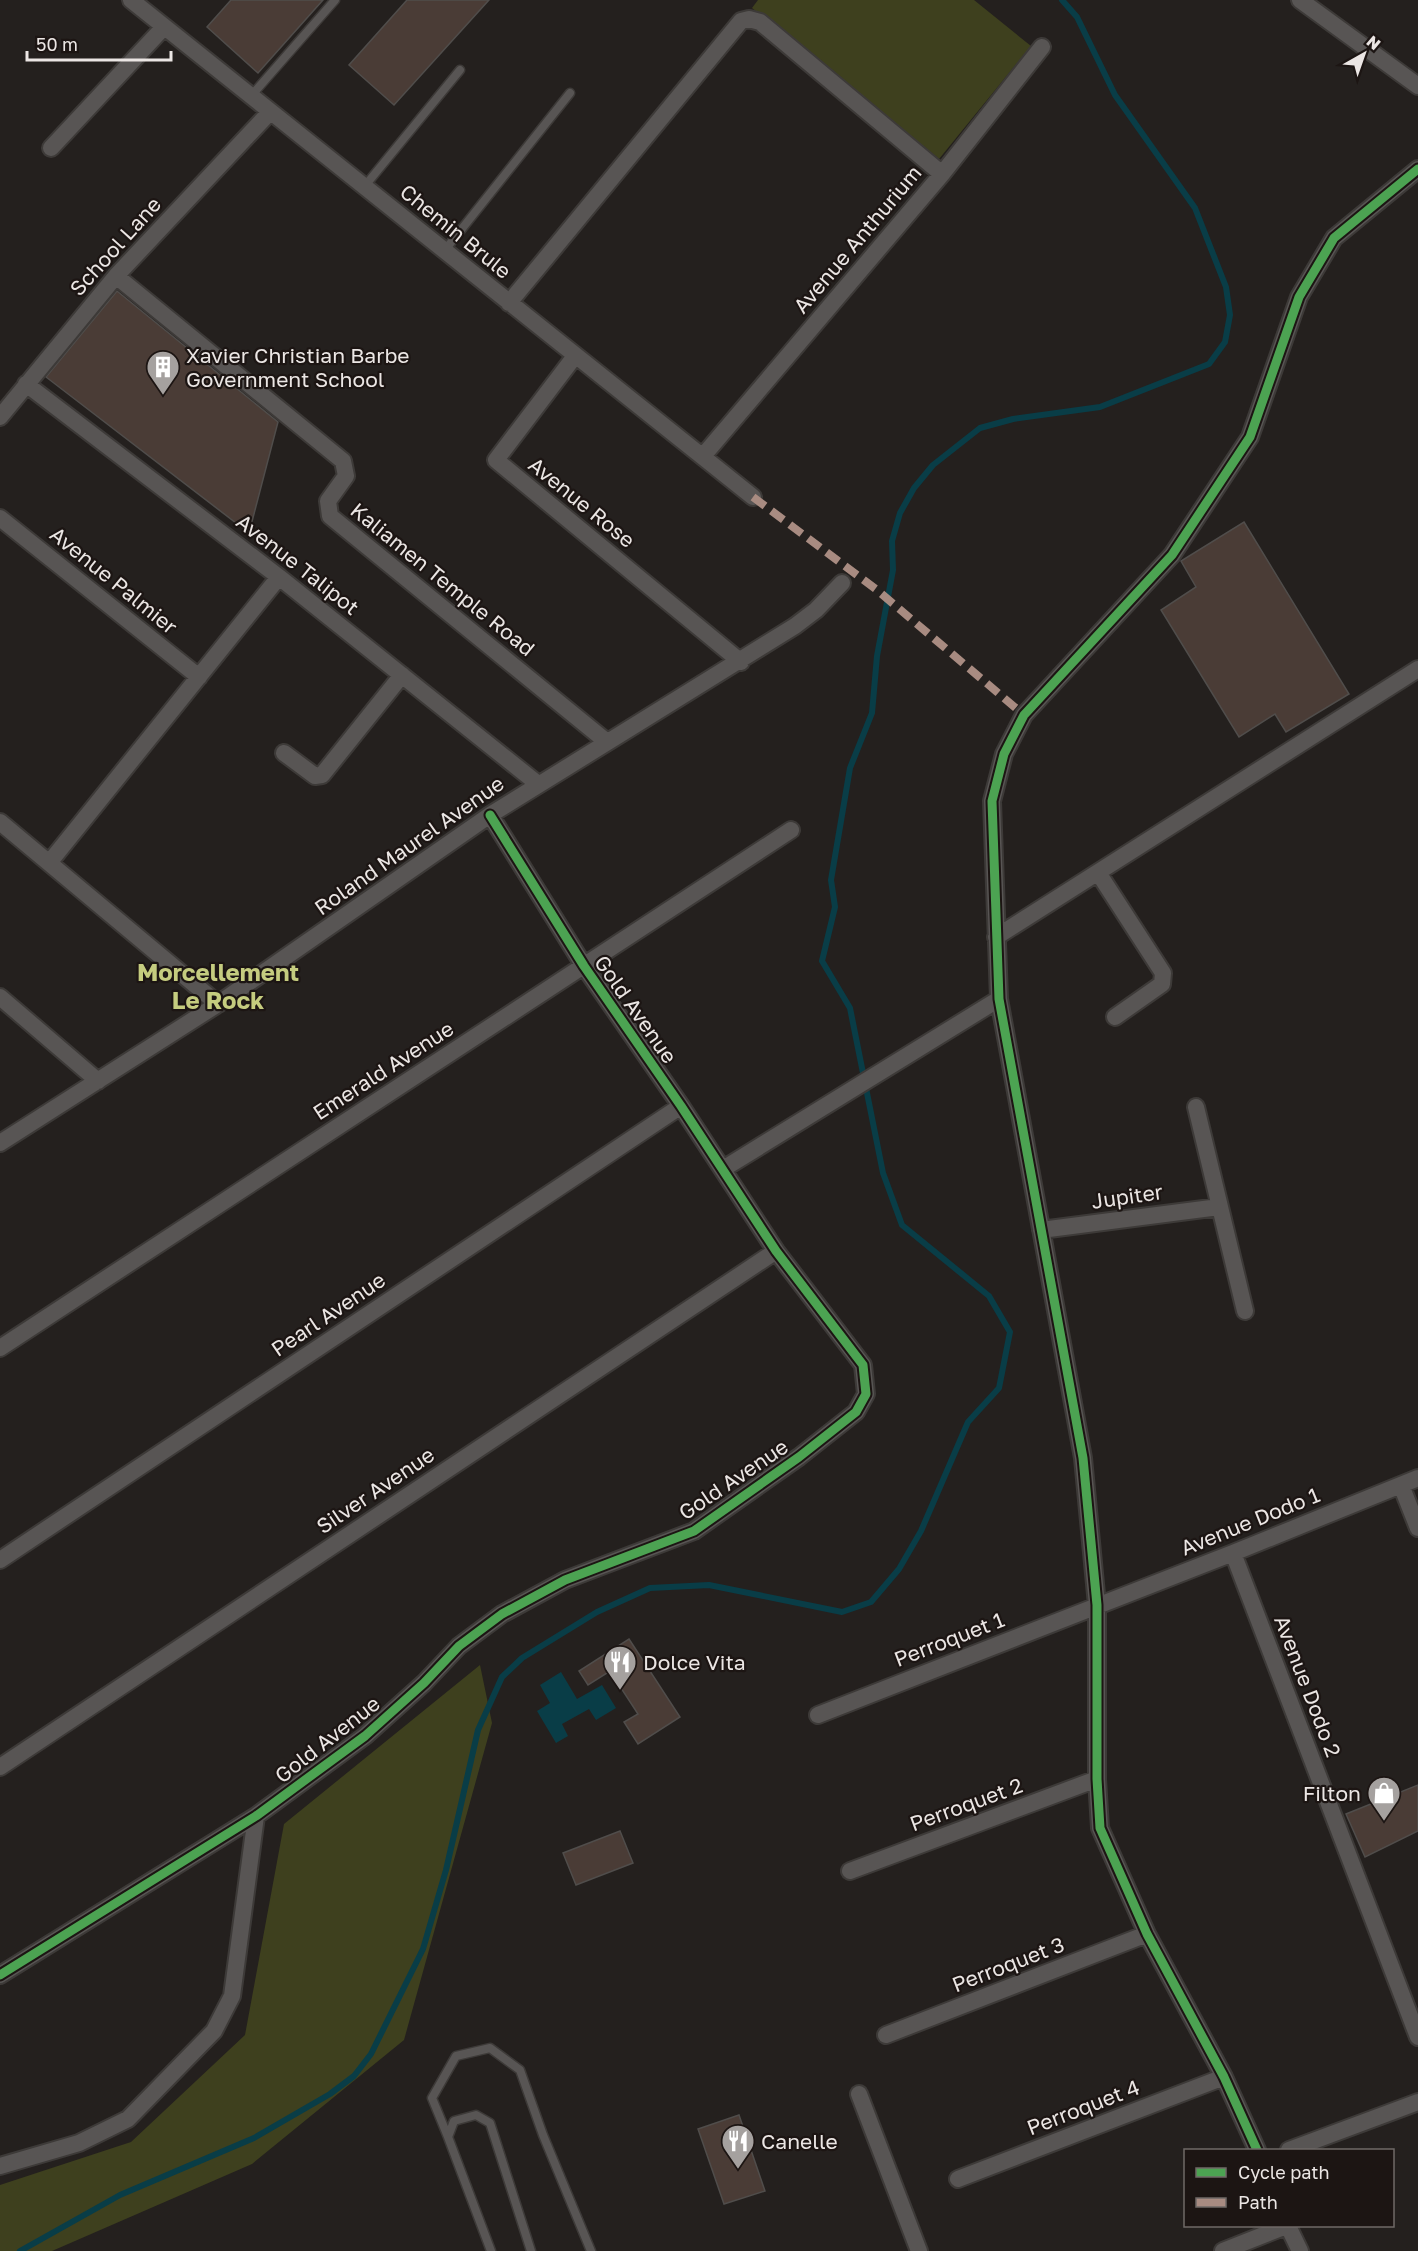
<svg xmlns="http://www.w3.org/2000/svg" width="1418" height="2251" viewBox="0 0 1418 2251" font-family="'Golos Text',sans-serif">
<rect width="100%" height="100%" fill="#24201e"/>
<path fill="#3e401e" d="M758,0h216l57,46 -92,113 -187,-151z
M480,1665l12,58 -88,317 -152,124 -200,87h-52v-66l131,-43 114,-107 39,-211z"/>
<path fill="#093d47" d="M561,1672l16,27 25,-14 14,23 -20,12 -7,-11 -27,15 6,12 -12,7 -19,-32 13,-8 -10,-18z"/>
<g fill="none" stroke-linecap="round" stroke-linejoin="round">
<path stroke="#093d47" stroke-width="6" d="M20,2251l100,-56 134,-57 76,-44 24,-18 17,-22 52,-105 23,-79 32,-140 24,-53 20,-19 75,-46 53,-24 59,-3 133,27 29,-10 28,-33 22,-38 47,-109 31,-34 11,-56 -21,-36 -87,-71 -19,-52 -33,-165 -28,-47 13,-54 -4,-27 19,-112 22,-55 5,-57 16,-86 -1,-29 8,-28 14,-25 19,-23 47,-37 33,-9 87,-12 109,-43 16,-22 5,-27 -4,-28 -31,-79 -80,-113 -38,-78 -15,-17"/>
</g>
<path fill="#4a3c36" stroke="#504d4b" stroke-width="1.5" d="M231,0h92l-65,73 -51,-46z
M407,0h82l-95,105 -45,-40z
M117,291l161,131 -29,111 -203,-156z
M1244,522l105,172 -63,38 -11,-18 -36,23 -78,-127 35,-23 -15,-26z
M629,1639l51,78 -42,27 -14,-22 14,-8 -28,-43 -22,14 -9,-14z
M1418,1785v46l-53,26 -19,-43z
M620,1831l13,32 -57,22 -13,-32z
M739,2115l26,76 -41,13 -26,-75z"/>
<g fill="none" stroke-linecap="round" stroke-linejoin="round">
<g stroke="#3d3a38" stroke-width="11">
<path id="lane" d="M251,96l84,-96
M364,187l96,-117
M445,250l125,-157
M448,2137l-16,-39 24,-42 34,-8 30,22 23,65 48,116
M491,2251l-43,-114 6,-16 22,-6 14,8 41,128"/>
</g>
<g stroke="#3d3a38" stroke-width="20">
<path id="street" d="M131,0l622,497
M1300,0l118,86
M51,148l113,-121
M116,276l227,185 3,15 -18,25 2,15 277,226
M509,303l232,-282 8,-2 11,3 182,152
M575,356l-79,104 245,202
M26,384l253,193 259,207
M0,417l116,-141 154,-164
M703,456l239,-282 100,-127
M0,518l199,159
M284,753l31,23 7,-1 80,-100
M0,822l218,182
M49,863l230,-286
M1099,874l64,99 -1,11 -47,33
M996,937l422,-268
M0,997l98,84
M1196,1107l49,204
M0,1143l218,-139 272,-189 305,-189 21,-16 26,-27
M723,1169l276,-170
M1041,1230l178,-23
M0,1348l791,-518
M1401,1485l17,43
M1233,1553l185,484
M0,1560l681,-454
M818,1715l415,-162 185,-75
M0,1767l776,-516
M850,1871l247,-92
M0,1975l256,-159 109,-80 59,-53 35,-37 43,-32 63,-34 129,-49 105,-74 57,-45 10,-18 -3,-29 -87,-114 -95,-145 -97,-140 -94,-151
M886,2035l261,-101
M859,2094l60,157
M1257,2150l-33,-73 -77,-143 -47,-106 -3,-49v-174l-14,-147 -84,-459 -7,-198 12,-47 20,-39 148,-160 78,-118 49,-140 35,-59 84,-69
M1289,2150l129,-48
M0,2166l79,-23 49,-24 86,-88 18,-35 24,-180
M958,2179l266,-102
M1288,2226l12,25
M1223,2251l63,-25"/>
</g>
<use href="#lane" stroke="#585554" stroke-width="8"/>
<use href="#street" stroke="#585554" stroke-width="16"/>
<path stroke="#a88b81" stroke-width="8" stroke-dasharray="15 8" stroke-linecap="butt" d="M753,497l124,93 147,125"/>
<g stroke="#1c1513" stroke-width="13">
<path id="cycleway" d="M0,1975l256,-159 109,-80 59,-53 35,-37 43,-32 63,-34 129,-49 105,-74 57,-45 10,-18 -3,-29 -87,-114 -95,-145 -97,-140 -94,-151
M1257,2150l-33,-73 -77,-143 -47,-106 -3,-49v-174l-14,-147 -84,-459 -7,-198 12,-47 20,-39 148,-160 78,-118 49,-140 35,-59 84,-69"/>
</g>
<use href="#cycleway" stroke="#4ca352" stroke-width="9"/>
</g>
<defs>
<g id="building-pin" transform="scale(1.725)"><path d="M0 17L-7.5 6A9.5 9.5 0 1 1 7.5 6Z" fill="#a5a19f" stroke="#1c1513"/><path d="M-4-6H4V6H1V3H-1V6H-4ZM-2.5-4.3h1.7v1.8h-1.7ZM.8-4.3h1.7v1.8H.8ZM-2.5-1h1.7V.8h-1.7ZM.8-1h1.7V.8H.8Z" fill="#fff"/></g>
<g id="restaurant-pin" transform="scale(1.725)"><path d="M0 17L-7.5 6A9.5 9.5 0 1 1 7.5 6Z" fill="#a5a19f" stroke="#1c1513"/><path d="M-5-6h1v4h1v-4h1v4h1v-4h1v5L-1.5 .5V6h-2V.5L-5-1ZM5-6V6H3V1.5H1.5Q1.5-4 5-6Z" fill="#fff"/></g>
<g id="shop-pin" transform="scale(1.725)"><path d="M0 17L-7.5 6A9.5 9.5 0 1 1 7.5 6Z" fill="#a5a19f" stroke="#1c1513"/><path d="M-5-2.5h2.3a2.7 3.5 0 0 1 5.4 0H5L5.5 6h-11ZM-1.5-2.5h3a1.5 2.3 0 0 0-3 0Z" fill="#fff"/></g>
</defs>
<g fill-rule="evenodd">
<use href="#building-pin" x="163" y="367"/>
<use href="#restaurant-pin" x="620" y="1662"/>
<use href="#shop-pin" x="1384" y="1793"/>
<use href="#restaurant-pin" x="738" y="2141"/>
</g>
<g text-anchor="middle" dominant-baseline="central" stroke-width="4.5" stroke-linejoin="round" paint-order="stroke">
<g font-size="21" fill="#ebe6e4" stroke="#1c1513">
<text transform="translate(456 231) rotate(39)">Chemin Brule</text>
<text transform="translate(857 239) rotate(-50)">Avenue Anthurium</text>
<text transform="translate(115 246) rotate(-48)">School Lane</text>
<text transform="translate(582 502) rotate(39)">Avenue Rose</text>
<text transform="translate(298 564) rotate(38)">Avenue Talipot</text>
<text transform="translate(443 579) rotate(39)">Kaliamen Temple Road</text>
<text transform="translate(114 580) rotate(39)">Avenue Palmier</text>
<text transform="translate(409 845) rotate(-35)">Roland Maurel Avenue</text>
<text transform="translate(636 1009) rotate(55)">Gold Avenue</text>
<text transform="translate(383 1070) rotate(-33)">Emerald Avenue</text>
<text transform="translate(1127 1196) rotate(-8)">Jupiter</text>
<text transform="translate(328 1314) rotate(-34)">Pearl Avenue</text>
<text transform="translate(733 1479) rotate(-34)">Gold Avenue</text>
<text transform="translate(375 1490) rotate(-34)">Silver Avenue</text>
<text transform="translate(1250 1521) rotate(-22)">Avenue Dodo 1</text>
<text transform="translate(949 1639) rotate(-21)">Perroquet 1</text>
<text transform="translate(1308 1686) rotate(69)">Avenue Dodo 2</text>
<text transform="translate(327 1739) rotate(-38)">Gold Avenue</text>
<text transform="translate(966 1804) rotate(-20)">Perroquet 2</text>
<text transform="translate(1008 1964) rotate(-21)">Perroquet 3</text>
<text transform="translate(1083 2107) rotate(-21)">Perroquet 4</text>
</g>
<g font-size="21" fill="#ebe6e4" stroke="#1c1513" text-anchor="start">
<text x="186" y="355">Xavier Christian Barbe<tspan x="186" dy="24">Government School</tspan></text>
<text x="643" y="1662">Dolce Vita</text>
<text x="1361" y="1793" text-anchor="end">Filton</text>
<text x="761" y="2141">Canelle</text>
</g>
<g font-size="24" font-weight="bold" fill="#c5cc7f" stroke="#1c1513">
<text x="218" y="971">Morcellement<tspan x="218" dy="28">Le Rock</tspan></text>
</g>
</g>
<rect x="1184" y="2149" width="210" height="78" fill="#1c1513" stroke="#6f6967" stroke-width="1.5"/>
<rect x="1196" y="2168" width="30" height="9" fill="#4ca352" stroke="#6f6967" stroke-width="1.5"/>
<text x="1238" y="2179" font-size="18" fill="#ebe6e4">Cycle path</text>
<rect x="1196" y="2198" width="30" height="9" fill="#a88b81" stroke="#6f6967" stroke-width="1.5"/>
<text x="1238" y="2209" font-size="18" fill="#ebe6e4">Path</text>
<g transform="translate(1364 54) rotate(40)" stroke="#1c1513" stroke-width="4.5" paint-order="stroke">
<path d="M0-4.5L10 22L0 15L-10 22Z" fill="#ebe6e4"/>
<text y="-9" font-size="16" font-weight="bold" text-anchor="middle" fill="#ebe6e4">N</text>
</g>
<path d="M27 51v9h144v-9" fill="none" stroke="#ebe6e4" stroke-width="3"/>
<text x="36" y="51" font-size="18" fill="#ebe6e4" stroke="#1c1513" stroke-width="4.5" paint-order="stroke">50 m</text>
</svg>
